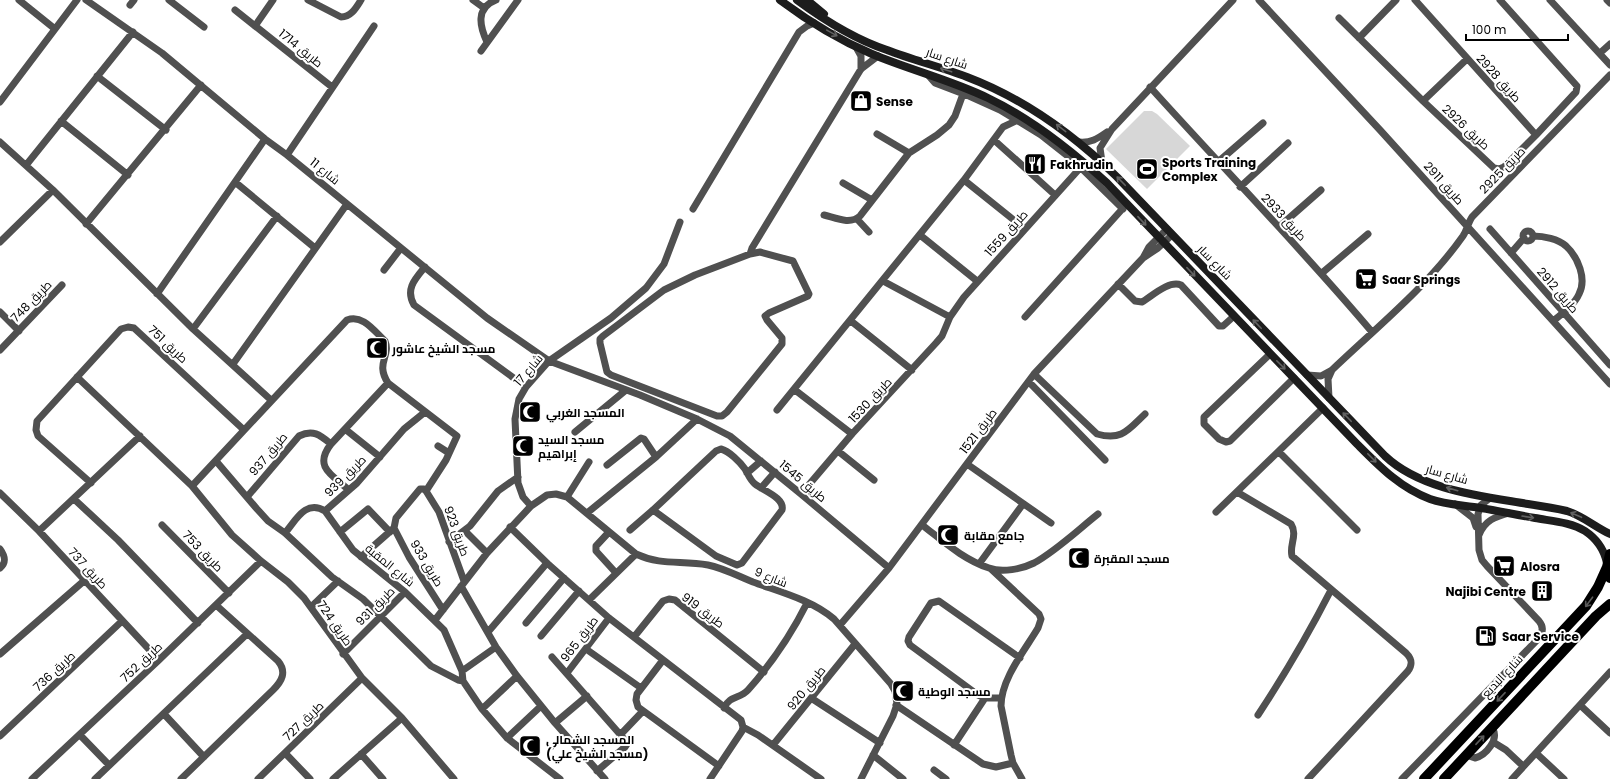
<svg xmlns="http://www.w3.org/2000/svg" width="1610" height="779" viewBox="0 0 1610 779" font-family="Poppins,Cairo,sans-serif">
<rect width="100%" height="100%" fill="#fff"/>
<path fill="#d7d7d7" d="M1144,111h8l5,3 33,32 -43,43 -41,-40z"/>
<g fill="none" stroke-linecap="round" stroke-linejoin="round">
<path stroke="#505050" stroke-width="7" d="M19,0l36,29
M86,0l76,53 103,86 22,16 200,163 62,43 91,34 57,24 33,17 71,58 88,74
M169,0l35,27
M308,0l33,17c10,0 15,-9 20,-17
M473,0l11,8
M1259,0l121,130 230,254
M1415,0l121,135
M1550,0l60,65
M1607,0l3,3
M130,5l4,-5
M235,10l97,77
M1339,18l84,83 71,67 5,1 5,-2 32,-32 40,-43 1,-6 -77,-86
M255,26l18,-26
M1359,38l37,-38
M487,42c-7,-15 -12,-34 9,-42
M856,47l5,9v13
M481,51l37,-51
M1600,53l10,-9
M928,75l7,8 34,13 31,14 41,25 33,26 49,48
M97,76l69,54
M1150,87c74,82 151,161 222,245
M1423,101l44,-42
M0,102l77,-102
M61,121l67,54
M877,134l32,19
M994,140l61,55
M0,142l53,48 140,139 78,71
M1079,142c12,1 18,-3 28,-10
M287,155l87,-129
M1102,162l-2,-14 12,-19 121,-129
M1218,162l45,-39
M27,164l106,-132
M964,180l61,49
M235,182l80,66
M843,183l29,17
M1240,187l48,-44
M693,209l106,-177 8,-6 7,-3
M824,215c12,3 26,10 36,1l49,-63 28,-18 12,-10 6,-9 8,-22
M857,219l12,13
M86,224l115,-139
M1279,227l42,-37
M1490,229l120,136
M1523 236a5 5 0 1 1 10 0a5 5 0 1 1-10 0Z
M920,235l57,46
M1533,236c11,0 25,3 33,10 12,11 21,33 13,48 -4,10 -17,20 -26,27
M0,242l53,-52
M760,252l33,9 16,33 -1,2 -39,17 -4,3 2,4 15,18v6l-55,68 -5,4h-5l-106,-41 -4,-3 -7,-29v-4l3,-3 61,-46 31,-15 55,-21z
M1511,253l13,-15
M750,254l2,-6 109,-179 17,-13
M1143,258l15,-10 14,-13
M425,267c-10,12 -20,22 -11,38l112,82
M384,270l17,-22
M1322,273l46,-39
M883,281l67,36
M1118,284l17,17 7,1c10,-6 27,-22 39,-17l38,41h4l10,-9
M157,294l108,-155
M0,312l19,19
M1025,317l100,-111
M851,321l61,49
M193,329l84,-113
M0,350l62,-65
M1270,354l-66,63v7l15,15 7,3 4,-1 64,-63
M233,364l114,-160
M1034,374l63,60c25,7 31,-4 48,-20
M1307,375l14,1 11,-6c45,-43 95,-83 131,-134 4,-6 5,-13 9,-19l138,-142
M77,377l115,109 40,49 29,26 27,21 16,16 58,80 40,40 52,61
M1029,382l76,78
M795,390l57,44
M1329,398l-1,-19 4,-9
M777,410l187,-230 39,-53 15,-7
M345,429l35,28
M575,432l51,-42
M438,446l11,7
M721,449c8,2 19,13 24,20 3,5 5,11 10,15 9,7 30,14 27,26l-40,53 -5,2 -21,-9 -63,-46 63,-59z
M838,451l36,29
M1279,452l78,78
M216,461l41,48 11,12 17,12 47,44 31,22 68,67 27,14 5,1
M967,464l84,59
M607,465l34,-27 3,1 12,18
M747,473l14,-12
M91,483l-53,-47 -2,-6 1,-9 84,-92 7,-2 6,1 110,102
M192,486l155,-166c16,-6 27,11 38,21 6,15 -10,22 3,42l69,53 -11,24 -20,31
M761,488l14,-16
M349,490c-17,-15 -36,-23 -18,-46l57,-61
M426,491l13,21 25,69
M1237,492l54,32c7,11 -2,21 1,32l114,97c6,6 7,11 2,18l-100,108
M0,493l39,38 120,129
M801,494l51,-60 84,-91 6,-7 8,-19 14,-20 117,-130
M247,497l52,-61c14,-7 21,-1 32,8
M567,497l22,-35
M74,499l44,41 80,83
M1455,504l18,14 3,9
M531,506l-8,-9 -5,-14 -3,-64 4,-20 7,-12 23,-26 62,-43 35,-30 18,-24 16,-42
M325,511l32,-28 47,-54 21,-17
M1216,512l107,-104
M587,513l69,-56 41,-38
M162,525l67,68
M922,525c21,16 42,35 67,43 13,5 33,1 45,-5 22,-12 45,-34 64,-49
M510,527l37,36 62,55 132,102 2,7 -1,4 -32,48
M394,528l15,29 34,53
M630,530l23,-20
M39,531l101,-95
M465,531l22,22
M340,532l28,-23 22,23
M609,532l-13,14v5l20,22
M285,533c11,-13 21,-34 40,-22l28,39 52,42 39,38 18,41 1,10 19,28 25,29 53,41
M1479,535c6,-15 16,-18 30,-22
M449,542l21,-16 28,-35 20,-14
M0,549c5,7 7,13 0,19
M361,557l33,-29 2,-10 24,-29h4l2,2
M979,564l44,-60
M991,569l48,45 2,5 -3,9c-13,22 -37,51 -37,78l10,49 2,8 9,16
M461,586l35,61 21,29 38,47 50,56
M589,600l47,-46
M311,607l27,-26
M435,620l52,-67 44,-47 16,-11 9,-1 11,3 69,57c26,12 45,6 72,11 15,3 30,11 45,17 27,10 59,18 81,37l57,65 4,7 2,13 -4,12 -32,63
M526,623l38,-45
M840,625l49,-57 145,-194 109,-116 6,-11 18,-18
M488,632l59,-69
M541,636l38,-45
M634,637l29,-36 6,-2 6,1 89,72
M586,649l55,39
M0,654l85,-74
M343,654l62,-62
M552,657l73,83 2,4 -2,3 -28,24
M663,660l-26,34 -1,6 2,7 81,59
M462,671l34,-24
M567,673l42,-55
M811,698l69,45
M1001,698h-16l-7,-3 -68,-50 -2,-4 1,-4 22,-34 8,-2 81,57
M896,705l87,59 13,3 17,-4
M1580,705l30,28
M724,708c6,-13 16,-9 24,-18 24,-27 43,-55 59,-87
M482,709l35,-33
M164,714l40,43
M1258,715c27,-41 51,-82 73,-125
M555,723l32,-27
M743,727l15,8 63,44
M621,734l22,-23
M80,735l29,30
M0,736l122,-115
M507,738l34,-32
M1493,742l13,8 17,16
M773,745l82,-101
M954,745l31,-47
M285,753l25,26
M1536,753l28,26
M361,754l22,25
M873,755l30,24
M1466,755l9,3c11,-3 25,-19 17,-30
M934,770l12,9
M32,779l127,-119 102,-99
M95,779l152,-145
M181,779l92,-89c9,-9 14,-18 5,-29l-62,-56
M258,779l104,-101
M333,779l69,-61
M1402,779l136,-140c5,-6 6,-12 1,-18l-52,-55 -5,-6 -3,-10 -1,-36 3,-9 9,-7
M1512,779l98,-107"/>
<path stroke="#1d1d1d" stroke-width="8" d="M780,0c28,21 59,40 92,54 38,16 79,26 116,44 44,21 83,52 119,85l250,261c22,22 43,44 73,55 16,6 34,6 51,9 18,3 36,7 54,10 16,3 36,4 50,13 12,8 19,18 22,32
M797,0c27,20 57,39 90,50 26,10 54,17 80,27 58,22 106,57 150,100l268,279c36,34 96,40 143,48 13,2 26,4 39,7 16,5 28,16 43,23
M807,0l17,14"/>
<path stroke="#000" stroke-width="10" d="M1610,554l-3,13 3,11
M1424,779l162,-173 12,-19 9,-20
M1444,779l152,-163 14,-12"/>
</g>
<defs><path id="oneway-shaft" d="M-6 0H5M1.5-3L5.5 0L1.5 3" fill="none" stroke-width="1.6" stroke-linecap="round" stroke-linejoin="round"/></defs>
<g stroke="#616161">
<use href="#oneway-shaft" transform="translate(832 33) rotate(29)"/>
<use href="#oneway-shaft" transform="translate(946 70) rotate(-162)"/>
<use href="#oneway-shaft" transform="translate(1061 128) rotate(-142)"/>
<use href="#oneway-shaft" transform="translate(1121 181) rotate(-134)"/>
<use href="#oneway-shaft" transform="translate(1142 221) rotate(47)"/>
<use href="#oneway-shaft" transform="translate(1191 272) rotate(47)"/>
<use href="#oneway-shaft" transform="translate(1257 324) rotate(-134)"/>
<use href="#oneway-shaft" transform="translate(1281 365) rotate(45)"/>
<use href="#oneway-shaft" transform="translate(1347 417) rotate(-134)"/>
<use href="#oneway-shaft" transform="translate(1372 458) rotate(45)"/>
<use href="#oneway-shaft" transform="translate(1452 489) rotate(-164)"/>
<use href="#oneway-shaft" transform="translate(1576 515) rotate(-157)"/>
<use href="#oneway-shaft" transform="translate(1528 517) rotate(9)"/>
</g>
<g stroke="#595959">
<use href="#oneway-shaft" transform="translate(1589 602) rotate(127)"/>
<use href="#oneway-shaft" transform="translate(1501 697) rotate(133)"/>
<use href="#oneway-shaft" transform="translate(1480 740) rotate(-47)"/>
</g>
<defs>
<g id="shop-square" transform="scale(1.15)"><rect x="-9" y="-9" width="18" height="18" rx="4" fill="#000" stroke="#fff"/><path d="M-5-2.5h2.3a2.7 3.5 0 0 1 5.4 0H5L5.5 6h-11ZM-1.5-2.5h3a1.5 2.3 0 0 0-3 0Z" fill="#fff"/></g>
<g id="restaurant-square" transform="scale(1.15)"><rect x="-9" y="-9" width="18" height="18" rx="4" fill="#000" stroke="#fff"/><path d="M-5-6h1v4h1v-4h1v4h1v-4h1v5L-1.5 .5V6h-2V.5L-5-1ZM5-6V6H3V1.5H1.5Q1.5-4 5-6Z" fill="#fff"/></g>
<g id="stadium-square" transform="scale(1.15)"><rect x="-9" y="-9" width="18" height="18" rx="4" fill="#000" stroke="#fff"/><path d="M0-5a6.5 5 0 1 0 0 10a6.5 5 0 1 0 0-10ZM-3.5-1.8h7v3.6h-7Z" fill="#fff"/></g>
<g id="supermarket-square" transform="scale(1.15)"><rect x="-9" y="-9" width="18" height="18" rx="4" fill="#000" stroke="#fff"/><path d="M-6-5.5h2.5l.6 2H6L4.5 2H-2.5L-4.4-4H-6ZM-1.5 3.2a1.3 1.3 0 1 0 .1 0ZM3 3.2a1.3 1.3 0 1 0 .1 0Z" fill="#fff"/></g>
<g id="mosque-square" transform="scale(1.15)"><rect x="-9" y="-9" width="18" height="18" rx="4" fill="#000" stroke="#fff"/><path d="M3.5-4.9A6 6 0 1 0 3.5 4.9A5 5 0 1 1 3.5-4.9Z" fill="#fff"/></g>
<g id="building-square" transform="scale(1.15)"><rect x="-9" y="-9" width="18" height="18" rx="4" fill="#000" stroke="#fff"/><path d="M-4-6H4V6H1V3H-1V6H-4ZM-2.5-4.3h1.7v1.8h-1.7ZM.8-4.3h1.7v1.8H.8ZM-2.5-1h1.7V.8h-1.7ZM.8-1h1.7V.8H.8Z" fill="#fff"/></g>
<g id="fuel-square" transform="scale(1.15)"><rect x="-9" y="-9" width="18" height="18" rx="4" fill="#000" stroke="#fff"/><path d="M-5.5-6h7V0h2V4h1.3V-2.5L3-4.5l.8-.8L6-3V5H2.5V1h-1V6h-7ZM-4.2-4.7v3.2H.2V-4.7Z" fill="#fff"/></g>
</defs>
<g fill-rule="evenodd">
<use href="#shop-square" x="861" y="101"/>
<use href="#restaurant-square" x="1035" y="164"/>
<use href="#stadium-square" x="1147" y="169"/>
<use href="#supermarket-square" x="1366" y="279"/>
<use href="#mosque-square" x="377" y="348"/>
<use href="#mosque-square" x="530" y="412"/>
<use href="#mosque-square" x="523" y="446"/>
<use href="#mosque-square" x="948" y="535"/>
<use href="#mosque-square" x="1079" y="558"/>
<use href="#supermarket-square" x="1504" y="566"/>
<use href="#building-square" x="1542" y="591"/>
<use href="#fuel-square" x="1486" y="636"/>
<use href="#mosque-square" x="903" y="691"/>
<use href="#mosque-square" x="530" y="746"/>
</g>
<g text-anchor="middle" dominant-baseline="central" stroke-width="4" stroke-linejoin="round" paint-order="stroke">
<g font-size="12" fill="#000" stroke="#fff">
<text transform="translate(301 48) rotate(39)">طريق 1714</text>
<text transform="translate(947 58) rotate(19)">شارع سار</text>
<text transform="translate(1499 78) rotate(48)">طريق 2928</text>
<text transform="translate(1466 127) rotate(43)">طريق 2926</text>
<text transform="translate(1502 170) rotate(-46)">طريق 2925</text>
<text transform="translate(325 171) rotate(39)">شارع 11</text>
<text transform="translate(1444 183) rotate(48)">طريق 2911</text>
<text transform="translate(1284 217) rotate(47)">طريق 2933</text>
<text transform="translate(1006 233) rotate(-48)">طريق 1559</text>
<text transform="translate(1215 262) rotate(46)">شارع سار</text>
<text transform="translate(1558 290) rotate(49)">طريق 2912</text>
<text transform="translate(31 301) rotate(-46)">طريق 748</text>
<text transform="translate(168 344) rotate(43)">طريق 751</text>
<text transform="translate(528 370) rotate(-50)">شارع 17</text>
<text transform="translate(870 400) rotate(-47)">طريق 1530</text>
<text transform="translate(978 431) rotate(-53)">طريق 1521</text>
<text transform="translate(268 454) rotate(-50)">طريق 937</text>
<text transform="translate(1447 474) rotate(16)">شارع سار</text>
<text transform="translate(345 476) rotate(-45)">طريق 939</text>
<text transform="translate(803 481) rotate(40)">طريق 1545</text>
<text transform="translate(457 531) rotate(70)">طريق 923</text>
<text transform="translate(203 551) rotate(46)">طريق 753</text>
<text transform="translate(427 563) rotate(59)">طريق 933</text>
<text transform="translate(390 565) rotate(39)">شارع المقبة</text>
<text transform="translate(88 568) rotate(47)">طريق 737</text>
<text transform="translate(771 577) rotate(22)">شارع 9</text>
<text transform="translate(375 606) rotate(-45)">طريق 931</text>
<text transform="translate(703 610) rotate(37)">طريق 919</text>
<text transform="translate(335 623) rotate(55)">طريق 724</text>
<text transform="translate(579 639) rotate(-53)">طريق 965</text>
<text transform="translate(141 662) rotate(-43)">طريق 752</text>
<text transform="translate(54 671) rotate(-43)">طريق 736</text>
<text transform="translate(1502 676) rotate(-47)">شارع البديع</text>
<text transform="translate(806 688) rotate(-51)">طريق 920</text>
<text transform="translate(303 721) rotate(-44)">طريق 727</text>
</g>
<g font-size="12" font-weight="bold" fill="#000" stroke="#fff" text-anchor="start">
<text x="876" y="101">Sense</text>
<text x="1162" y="162">Sports Training<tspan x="1162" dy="14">Complex</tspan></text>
<text x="1050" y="164">Fakhrudin</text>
<text x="1382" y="279">Saar Springs</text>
<text x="392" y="348">مسجد الشيخ عاشور</text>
<text x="546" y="412">المسجد الغربي</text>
<text x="538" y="439">مسجد السيد<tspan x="538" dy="14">إبراهيم</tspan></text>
<text x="964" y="535">جامع مقابة</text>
<text x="1094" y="558">مسجد المقبرة</text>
<text x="1520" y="566">Alosra</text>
<text x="1526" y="591" text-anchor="end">Najibi Centre</text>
<text x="1502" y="636">Saar Service</text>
<text x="918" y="691">مسجد الوطية</text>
<text x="546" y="739">المسجد الشمالي<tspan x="546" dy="14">(مسجد الشيخ علي)</tspan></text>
</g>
</g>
<path d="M1466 34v6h102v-6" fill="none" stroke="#000000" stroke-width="2"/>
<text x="1472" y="34" font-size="12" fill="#000000" stroke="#ffffff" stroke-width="3" paint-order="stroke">100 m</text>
</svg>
